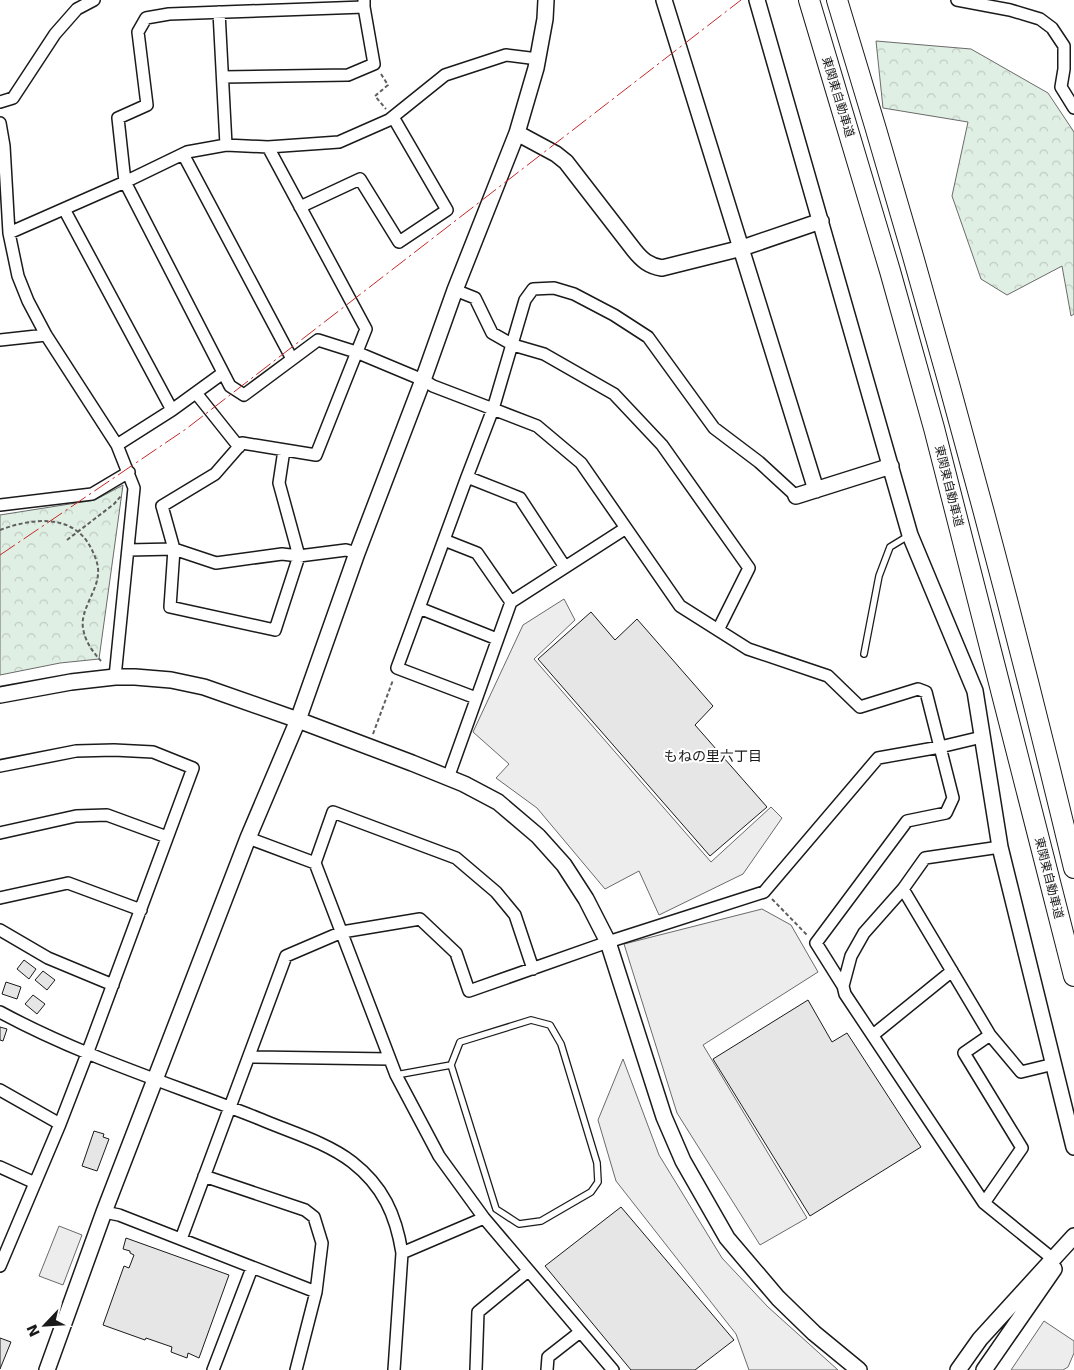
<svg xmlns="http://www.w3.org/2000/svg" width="1074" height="1370" viewBox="0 0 1074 1370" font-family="'DejaVu Sans','Noto Sans JP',sans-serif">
<defs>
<pattern id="forest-crowns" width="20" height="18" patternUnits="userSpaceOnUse" patternTransform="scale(1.25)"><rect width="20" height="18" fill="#e0efe3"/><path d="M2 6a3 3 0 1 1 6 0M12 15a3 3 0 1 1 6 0" fill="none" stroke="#c0ccc2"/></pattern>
</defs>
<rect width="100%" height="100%" fill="#fff"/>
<path fill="url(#forest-crowns)" stroke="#6a6a6a" d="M876,41l95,8 77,44 26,39v182l-3,2 -9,-50 -55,29 -26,-16 -29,-83 16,-74 -85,-14z
M123,485l-24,174 -39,4 -60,12v-160l95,-15z"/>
<path fill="#ededed" stroke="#6a6a6a" d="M564,599l11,21 -41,39 177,203 60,-55 11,11 -39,56 -84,41 -20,-44 -34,18 -68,-81 -41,-30 13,-14 -36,-32 50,-107z
M762,909l29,16 27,47 -115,73 104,173 -47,27 -83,-132 -53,-169z
M623,1059l36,96 63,103 46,49 70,63h-89l-13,-36 -120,-153 -18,-61z
M59,1226l23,9 -19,50 -24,-9z
M1044,1321l30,20v12l-6,14 -5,3h-52z"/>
<path fill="#e6e6e6" stroke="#1a1a1a" d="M591,612l24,28 22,-21 76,87 -18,19 72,82 -57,49 -172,-197z
M24,960l12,9 -7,10 -12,-10z
M43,971l12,9 -8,10 -12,-10z
M6,982l15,5 -4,12 -15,-5z
M33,995l12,9 -8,10 -12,-10z
M808,1000l24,42 15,-9 74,114 -111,69 -97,-157z
M0,1027l7,2 -4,12 -3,-1z
M94,1131l10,3 -1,3 6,2 -12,32 -15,-5z
M621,1207l113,133 -39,30h-64l-86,-104z
M126,1238l103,37 -30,83 -11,-5 -1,5 -16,-6 1,-5 -26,-9 -1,2 -42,-15 21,-59 5,2 5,-13 -4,-2v-2l-7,-2z
M0,1338l11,4 -11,27z"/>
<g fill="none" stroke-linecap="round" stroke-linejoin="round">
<g stroke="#1a1a1a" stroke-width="8">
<path id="lane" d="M864,654l15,-78 11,-29 18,-11
M531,1020l19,5 11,19 36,119 1,19 -7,10 -50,29 -22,3 -23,-15 -45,-144 9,-23z
M396,1075l55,-10"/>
</g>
<g stroke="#1a1a1a" stroke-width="14">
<path id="street" d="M364,0v7l-195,7 -23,4 -8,14 9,73 -29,13 7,64 105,204 14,9 74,-55 38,12 67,28 10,6 60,23 32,-109 8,-11 21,-1 20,6 40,21 34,22 66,91 45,34 37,34
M957,0l53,10 30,9 12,9 12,18v23l-3,18 13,21
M219,12l7,133 42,2 71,-5 50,-22 56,-45 61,-20 32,4
M223,77l125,-2 26,-11 -10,-57
M0,102l13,-4 42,-64 22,-25 17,-9
M0,123l4,23 5,87 9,43 10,25 18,34 71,110 17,43 -19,189
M268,147l98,182 -50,126 -74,-12 -27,31 -53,32 12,43 -4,58 105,23 24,-74 -20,-73 5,-33
M183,154l109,205
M300,207l60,-28 39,63 48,-32 -54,-93
M64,209l108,201
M9,233l116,-51 62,-30 39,-7
M455,290l20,8 17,35 21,12 31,9 70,40 48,51 87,123 -31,62
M0,340l46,-5
M196,393l43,54
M117,445l55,-35 51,-37
M467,477l26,-68 44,17 44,37 99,143 68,43 80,27 32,31 58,-18 8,3 27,106 -7,15 -39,8 -91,122 27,43
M0,505l92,-11 37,-22
M444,540l33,13 34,49
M128,550l46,-1 42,14 66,-9 17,2 47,-6 11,3
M419,608l78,31
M476,698l-79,-30 70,-191 53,21 45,69
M0,766l76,-15 38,-1 39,2 40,16 -106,286 -27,70 -60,142
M448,778l63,-176 115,-74
M0,833l76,-17 31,-1 60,22
M248,838l67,25 81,212 43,81 45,62 129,152
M1000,847l-75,11 -22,31 -39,44 -13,23 -8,30 2,8 139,209 69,56
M315,863l18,-51 123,46 40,34 19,23 18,54
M903,889l87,146 31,37 33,-8
M0,898l68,-15 73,27
M0,930l48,28 65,27
M0,1012c83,45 172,72 260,107 30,13 66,23 92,43 31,24 44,53 50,91l-8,117
M873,1035l79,-64
M249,1057l141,2
M0,1090l60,34
M0,1167l35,16
M204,1176l101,34 9,7 8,26 -6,49 -20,78
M984,1203l38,-55 -58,-95 26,-18
M104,1212l15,3 197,77
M181,1239l105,-283 56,-24 78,-13 36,34 13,38 139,-49 156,-50 114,-134 62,-11 42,-10
M402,1253l82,-35
M213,1370l39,-102
M476,1370l2,-58 50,-41
M547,1370l1,-13 32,-25"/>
</g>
<g stroke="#1a1a1a" stroke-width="18">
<path id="secondary" d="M664,0l152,490
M757,0l153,535 65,156 25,156 74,300
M517,133l39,21 10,8 68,88c8,10 15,16 28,18l80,-20 79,-27
M796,496l95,-30
M0,695l71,-13 44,-5h20l36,3 33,7 94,33 114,43 52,21 34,18 40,34 26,29 22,34 22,43 56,175 19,44 44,77 51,60 36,35 45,37
M47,1370l57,-158 144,-374 50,-118 59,-167 66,-173 32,-90 62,-157 19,-65 9,-49 1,-19
M958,1370l22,-31 94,-103
M984,1370l70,-101"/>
</g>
<g stroke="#1a1a1a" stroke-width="22">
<path id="highway" d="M809,0l81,271 44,157 140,548
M837,0c88,287 167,576 237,868"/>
</g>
<path stroke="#5f5f5f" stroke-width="2" stroke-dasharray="4 2.5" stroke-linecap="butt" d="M381,74l7,11 -13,11 11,13
M0,530c32,-12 73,-17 91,18 4,8 8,17 7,26 -1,18 -18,36 -15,54 2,13 9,23 18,33
M67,540l47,-36 7,-8
M373,734l20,-54
M772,899l35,36"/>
<use href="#lane" stroke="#fff" stroke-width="5.5"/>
<use href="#street" stroke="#fff" stroke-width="11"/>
<use href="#secondary" stroke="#fff" stroke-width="15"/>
<use href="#highway" stroke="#fff" stroke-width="20"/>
<path stroke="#c62828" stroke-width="1" stroke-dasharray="18 4 2.5 4" stroke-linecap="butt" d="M0,555l186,-126 555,-429"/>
</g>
<g text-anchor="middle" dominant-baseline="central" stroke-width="4" stroke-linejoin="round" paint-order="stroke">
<g font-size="12" fill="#1a1a1a" stroke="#fff">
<text transform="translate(838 97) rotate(73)">東関東自動車道</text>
<text transform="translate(949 486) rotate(76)">東関東自動車道</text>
<text transform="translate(1049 878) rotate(76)">東関東自動車道</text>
</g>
<g font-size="14" fill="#1a1a1a" stroke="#fff">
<text x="713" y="756">もねの里六丁目</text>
</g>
</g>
<g transform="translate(45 1325) rotate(245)" stroke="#ffffff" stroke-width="4" paint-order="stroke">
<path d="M0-4L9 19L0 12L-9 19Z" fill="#1a1a1a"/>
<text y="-8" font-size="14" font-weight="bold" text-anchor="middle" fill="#1a1a1a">N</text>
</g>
</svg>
